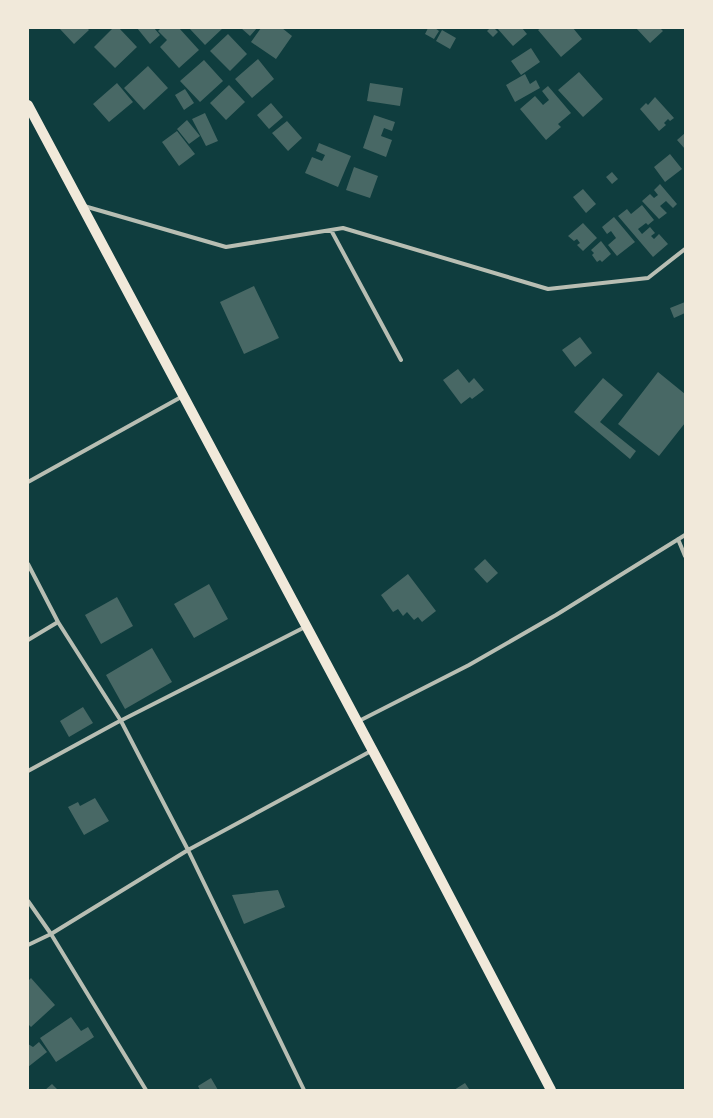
<svg xmlns="http://www.w3.org/2000/svg" width="713" height="1118" viewBox="0 0 713 1118" font-family="'Fira Sans',sans-serif">
<rect width="100%" height="100%" fill="#0f3d3e"/>
<path fill="#486865" d="M59,28h28l2,2 -15,14z
M113,28h6l18,19 -22,21 -21,-21z
M137,28h17l6,7 -10,9z
M161,28h18l20,22 -20,18 -19,-21 7,-7 -9,-9z
M189,28h34l-18,17z
M241,28h16l-7,8z
M261,28h21l10,8 -16,23 -25,-17z
M428,28h7l4,3 -5,8 -9,-5z
M490,28h4l4,4 -5,5 -6,-6z
M497,28h25l5,6 -14,12z
M541,28h32l9,11 -21,18 -23,-27z
M636,28h24l3,3 -13,12z
M442,30l14,8 -6,11 -14,-8z
M228,34l19,20 -17,17 -20,-20z
M531,48l9,14 -19,13 -10,-14z
M258,59l16,20 -22,19 -17,-19z
M204,60l19,21 -23,21 -20,-21z
M148,66l20,22 -24,22 -20,-22z
M579,72l24,27 -20,18 -25,-27z
M525,74l5,10 6,-4 4,8 -25,14 -9,-17z
M117,83l16,19 -24,20 -16,-18z
M370,83l33,5 -3,18 -33,-5z
M229,85l16,17 -19,18 -16,-17z
M548,86l23,27 -13,11 3,3 -15,13 -26,-31 15,-13 8,9 6,-5 -7,-9z
M185,89l9,14 -10,7 -9,-15z
M655,97l19,21 -4,3 -2,-2 -4,4 2,2 -7,6 -19,-22 6,-6 2,2z
M271,103l12,14 -14,12 -12,-14z
M205,113l13,28 -12,5 -14,-27z
M374,115l21,7 -3,9 -8,-3 -3,8 11,4 -6,17 -23,-9z
M187,120l13,16 -11,8 -12,-15z
M287,121l15,17 -14,13 -16,-18z
M177,131l18,23 -16,12 -17,-24z
M685,133v16l-8,-9z
M319,143l32,13 -13,31 -33,-14 7,-16 10,4 3,-6 -9,-4z
M670,154l12,15 -17,13 -11,-15z
M354,167l24,9 -8,22 -24,-8z
M612,172l6,7 -6,5 -6,-7z
M660,184l17,20 -4,4 -7,-7 -6,5 7,7 -8,6 -17,-18 8,-7 4,4 4,-3 -4,-5z
M583,189l13,15 -10,9 -13,-16z
M642,205l12,15 -6,5 -2,-2 -8,6 4,5 8,-7 5,6 -4,3 3,3 5,-5 9,10 -15,13 -35,-41 9,-7 4,5z
M614,217l21,25 -18,14 -9,-11 8,-7 -5,-7 -4,3 -5,-7z
M583,223l14,15 -14,13 -6,-6 3,-2 -3,-4 -3,2 -6,-5z
M601,241l10,13 -9,8 -2,-2 -3,2 -5,-7 2,-2 -3,-3z
M254,286l25,52 -35,16 -24,-52z
M685,302v11l-11,5 -4,-10z
M580,337l12,16 -17,14 -13,-17z
M458,369l11,14 5,-5 10,12 -12,9 -2,-2 -9,7 -18,-24z
M658,372l27,22v29l-26,33 -41,-32z
M603,378l20,17 -23,27 36,29 -6,8 -56,-47z
M485,559l13,14 -11,10 -13,-14z
M408,574l28,37 -14,11 -4,-5 -4,3 -7,-8 -4,4 -5,-7 -5,3 -12,-17z
M209,584l19,35 -34,19 -20,-34z
M117,597l16,29 -32,18 -16,-29z
M152,648l20,34 -47,27 -19,-34z
M83,707l10,16 -24,14 -9,-16z
M95,798l14,23 -25,14 -16,-28 10,-5 2,4z
M278,890l7,17 -41,17 -12,-29z
M31,978l24,27 -24,22 -3,-3v-43z
M71,1017l10,14 7,-4 6,10 -38,25 -16,-24z
M39,1042l8,10 -19,15v-23l5,3z
M211,1078l7,12h-18l-2,-4z
M465,1083l4,6 -15,1z
M52,1084l6,6h-13z"/>
<g fill="none" stroke-linecap="round" stroke-linejoin="round">
<path stroke="#b8beb3" stroke-width="4" d="M84,206l142,41 117,-19 205,61 100,-11 37,-29
M331,230l70,130
M28,482l155,-86
M678,539l7,17
M28,564l30,58 -30,18
M58,622l63,99 67,129 116,240
M357,722l112,-57 87,-50 129,-80
M28,771l88,-48 189,-96
M28,901l23,33 95,156
M28,945l23,-11 137,-84 183,-99"/>
<path stroke="#f1e9da" stroke-width="10" d="M28,105l369,691 154,294"/>
</g>
<rect width="713" height="1118" fill="none" stroke="#f1e9da" stroke-width="58"/>
</svg>
